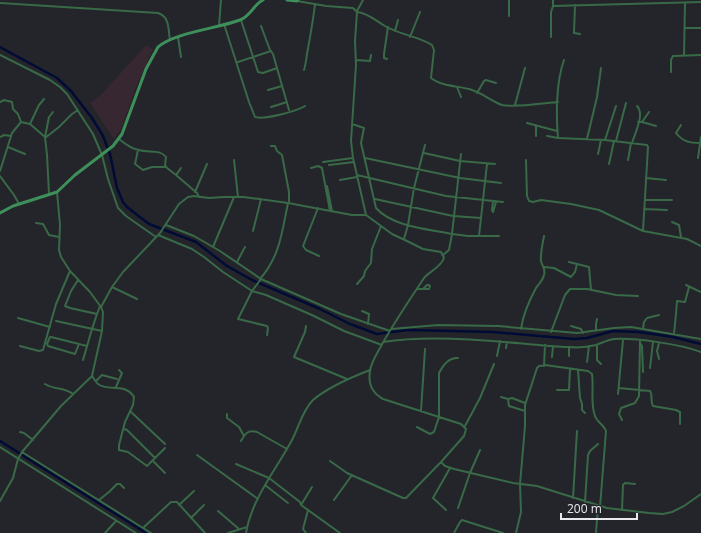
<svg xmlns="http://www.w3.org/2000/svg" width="701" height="533" font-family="'Open Sans',sans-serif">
<rect width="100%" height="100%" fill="#24242b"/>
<!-- education -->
<path fill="#372731" d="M146 45 153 49 136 87 121 129 114 139 90 103 100 96Z"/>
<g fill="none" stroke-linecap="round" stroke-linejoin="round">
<!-- canal -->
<path stroke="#000c36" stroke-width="2.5" d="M0 47 57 78 71 91 92 118 103 136 110 154 117 188 123 202 127 207 149 224 196 242 227 266 252 280 320 309 350 324 377 334 408 330 493 332 574 339 587 338 613 331 639 332 673 337 701 344
M0 441 146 533"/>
<!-- street -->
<path stroke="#396a48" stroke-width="2" d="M553 0V6L701 2
M297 1 326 6 353 8 357 12 355 41 356 65 351 141 353 158 366 215 392 234 409 242 423 249 441 252 444 258C441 267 430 271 424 278 409 301 393 324 380 348 376 355 371 363 370 371 368 383 372 393 383 399L461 424 466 429 464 436 441 462 406 498H403L347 473 330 461
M0 3 158 13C170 17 168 29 170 40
M575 5 574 33 580 34
M357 11 363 0
M357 12C368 13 376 21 385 26 400 35 418 36 432 45L434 50 431 78C441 86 457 86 469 89 481 92 491 101 502 105 513 108 545 103 558 102
M509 16V0
M241 20 258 72 263 73 277 68
M224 24 249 102 255 117C265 120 297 111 305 106
M219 26 221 0
M261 26 270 50 273 54 289 110
M685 28H701
M395 31 398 20
M178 37 181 57
M410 37 420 12
M551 37V12L553 6
M0 55 50 80 60 87 67 94 93 134 102 155 108 179 118 208 126 216 156 237
M684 55 685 3
M387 59 384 58V54L388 27
M356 60 370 61 371 55
M564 60C556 82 556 115 558 138L605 140 647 145 648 147 643 231 687 239 701 246
M238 62 271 51
M304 70C306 64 306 60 307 54 310 38 313 21 315 4
M671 72V60L673 56 701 55
M457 87 461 97
M268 90 282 86
M477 93 484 81 486 80 496 83
M0 102 4 100 12 102 13 109 18 114 21 122 30 124 45 137 47 155 49 194
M515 105 525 68
M271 107 287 102
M638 122H642L649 112
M642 122 656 126
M527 123 557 131
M30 124 39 105 44 99
M352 124 364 128 361 143 376 208C393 227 428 229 452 234L461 154
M681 125 676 133C683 142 690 143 701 143
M536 126V136
M547 136 558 138
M0 137 4 135 11 136
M45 137 49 117 53 112
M45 138 59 127 72 114 78 110
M119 139C125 144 132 149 139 150 149 153 160 149 166 157L165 165 167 168 176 175 197 193 199 197
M587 139 597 97 601 68
M605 140 616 106
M616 141 626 103
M632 143C635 133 645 114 637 106
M271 146H275L277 151 282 155 289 192V203
M8 147 25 154
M138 150 135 164 143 170 152 167H166
M424 153 460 161 495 164
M598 154 601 140
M365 158 460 178 501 183
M698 158 701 137
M234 160 238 197
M526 160 527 196 529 201 533 202 541 200 571 204 599 210 643 231
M628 160 631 143
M323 162 353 158
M609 164 614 141
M329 165 354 162
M311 168 318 166 322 168 330 211
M0 171 12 133 21 122
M176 175 181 168
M357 175 446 196 503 202
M0 176 14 195 19 204
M646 178 666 180
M340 180 357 177
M327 186 332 211
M195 192 207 164
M375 199 453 216 481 218 487 164
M645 200H672
M493 201 492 210 493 212 496 202
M318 208 303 246 306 250 319 256
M644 209 667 210
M672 222 679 225 681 237
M36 223 43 224 49 235 59 237
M166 225 194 236 220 251 261 279 341 314 390 331
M253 231 261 199
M158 235 192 249 204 257 223 272 252 291 266 295 314 316 344 331 382 345
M479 236 481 218
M404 239 408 225 414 188 425 145
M213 247 234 197
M443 255 449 250 452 234 468 236H499
M237 262 245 247
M569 262 589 267 591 290
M544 267 554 268 571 277 575 272 577 264
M260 279C280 256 282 232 288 203
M261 279 252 291 238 319 267 326 268 328 267 335
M78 280 71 291 65 306 70 308 97 314 100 306
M357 284 364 276 365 271 371 263 372 249 381 226
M686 285 701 292
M112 287 137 299
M417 289H429L430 286 429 285
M423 289 427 285H429
M101 307 112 287 123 272 160 233 179 204 188 197 194 196 209 198 224 197H244L288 203 352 215H366
M362 311 369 314 368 324
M18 318 50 327
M56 321 102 331
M596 324 597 319
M306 326 305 332 294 357 347 379
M571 326 581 329 583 333
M92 329 97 314
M391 329 438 325 498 326 577 333 614 328 631 327 701 339
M521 329C523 314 529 301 536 288 539 284 543 280 544 275 546 269 542 266 541 261 540 253 543 243 544 236
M643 329 644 322 647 318 659 315
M596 331V325
M551 332 565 295 570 289H587L616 295 638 296
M674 334 676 314 677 301 685 302 689 287
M383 342C428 335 481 340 527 344 541 345 555 347 569 347 578 348 588 347 596 345 602 343 607 340 614 339 636 338 680 344 701 352
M640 343 642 346 643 372
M659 343 657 351 659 359
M79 344 75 354 48 346 47 344 50 337H51L87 346
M597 345V360L601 364
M20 346 39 351 43 350 56 304 70 271
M506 348 507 342
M497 356 500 341
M569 356V348
M552 357 553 346
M83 360 92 329
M587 362 589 346
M544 366 545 345
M650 368 653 342
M578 370 580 398 582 404V410L585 413
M92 376C94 379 96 382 98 384 108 392 125 382 134 397L133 405 125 422 119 445V450L128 452 147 466 165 448
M96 381 102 375 117 379
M45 384C54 390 65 387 73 394
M116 387 122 373 119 370
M619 388 650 391C653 395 650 401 653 406L676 410 680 412V424
M557 390H569L570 369
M618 394 623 340
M501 397 508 399 509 406 525 411
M508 399 512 398 525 403
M130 411 165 444
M421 411 425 349
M227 414V418L239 427 244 436
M622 420 619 414 621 408 635 403 639 396 640 341
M465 426 480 398 494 364
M417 427 430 434 434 432 439 417V373C443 365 449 357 458 358
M124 429 127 430 155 458
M20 432 24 433 33 440
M241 441C245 434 248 429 257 432L287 449
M0 447 136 533
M22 452 143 528 171 502H177L205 533
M197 455 258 499
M153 461 165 473
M441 462 445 466 454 469 513 483 537 486 607 508 649 513 663 514 672 512 684 506 701 494
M236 464 269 478 300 502 301 505 340 533
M265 485 288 503
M573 498 577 431
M99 500 109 492 117 484H120L124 488
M334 500 352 475
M0 501 13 478 18 459 22 452 61 406 92 376 102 331 103 312 101 307 90 292 70 271 61 257 59 250 60 225 57 192
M585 502 588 455 590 451 598 444
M179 505 194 491
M301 505 312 487
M458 508 470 473 480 450
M446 510 433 498 450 468
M622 510 623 485 625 483 635 484
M218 511 239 529
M191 518 204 505
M143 528 151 533
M105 533 116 521
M228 533 247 527
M246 533C252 498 276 470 292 440 299 427 302 411 313 400 328 387 352 377 370 370
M306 533 303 529 308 510
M454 533 460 522 462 520 503 533
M516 533 521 512 520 484 525 426V405L537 368 539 366 545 365 588 371 592 374C594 387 590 403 595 416 597 422 604 425 606 431L600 507
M596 533 598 506"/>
<!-- secondary -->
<path stroke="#3e905a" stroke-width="3" d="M287 0 297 1 298 0
M0 213 13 206 57 192 75 175 113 146 122 134 146 69 158 47C173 33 219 28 240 20 251 16 253 5 263 0"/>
</g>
<!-- scale -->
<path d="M561 513v6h76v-6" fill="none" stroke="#e8e8ed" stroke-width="2"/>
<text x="567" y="513" font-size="12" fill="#e8e8ed" stroke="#24242b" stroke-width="3" paint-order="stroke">200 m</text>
</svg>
